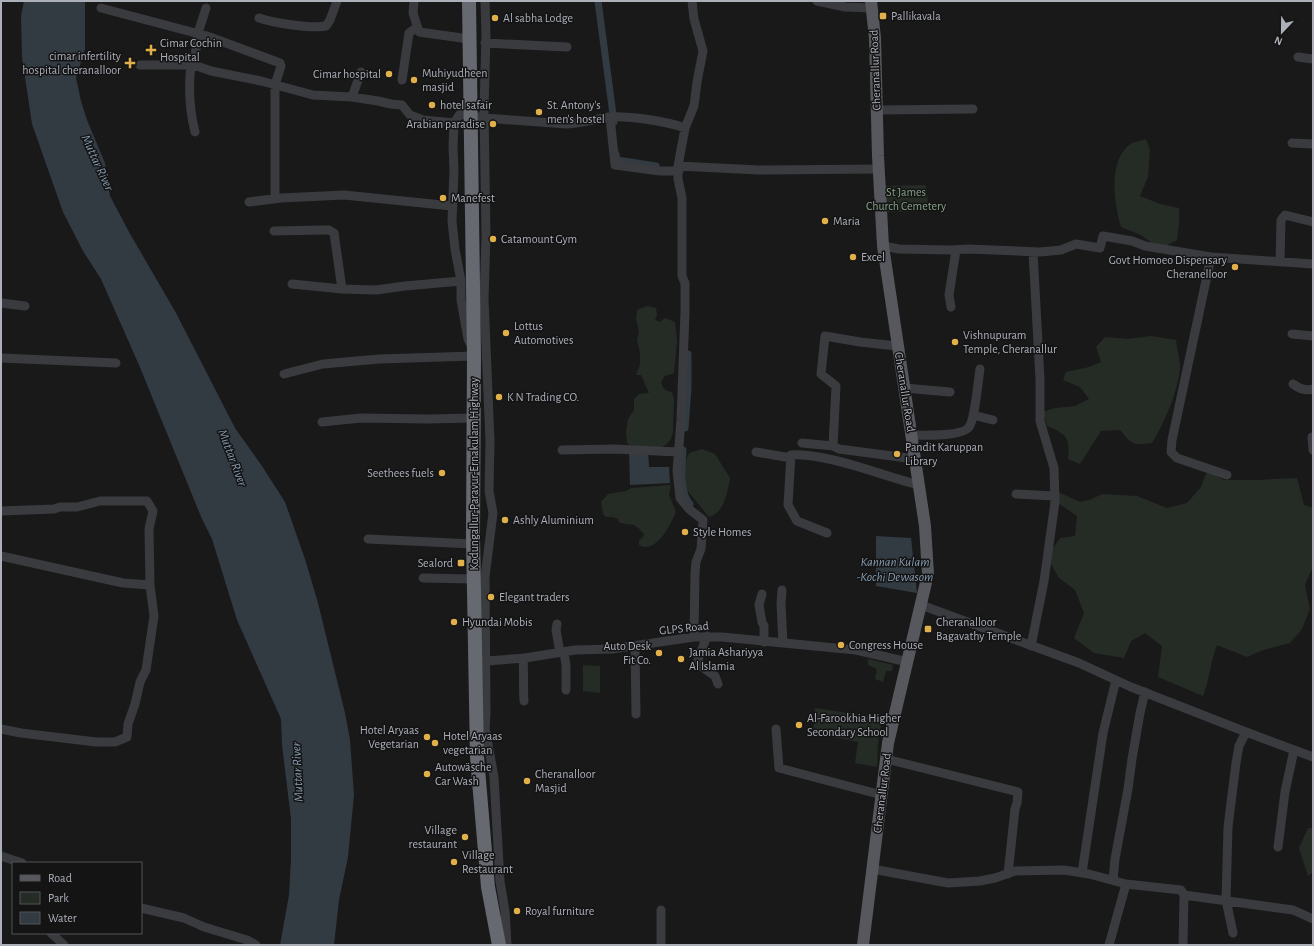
<svg xmlns="http://www.w3.org/2000/svg" width="1314" height="946" font-family="'Alegreya Sans',sans-serif">
<rect width="100%" height="100%" fill="#19191a"/>
<!-- green -->
<path fill="#252c26" d="M1146 139 1150 150 1148 177 1140 196 1160 204 1179 208V224L1177 240 1160 249 1141 235 1121 227C1114 204 1108 164 1128 146 1132 142 1140 141 1146 139Z
M926 185 929 211 886 212 884 186Z
M647 306 656 308 657 315 655 320 660 322 665 318 675 322 677 340 674 373 665 376 661 382C663 389 665 391 672 392L674 399 673 432 671 439 666 445 655 449 630 445 627 443 626 432 628 419 634 410V399L639 394 649 393 641 375H636L640 364V352L637 341 639 331 636 319 637 310Z
M1151 336 1176 340C1177 348 1179 357 1180 365 1180 387 1164 424 1152 443 1133 445 1133 446 1120 430L1101 431 1080 464 1068 459C1070 436 1067 435 1047 426L1043 412 1055 408 1075 406 1089 399 1080 387 1063 380 1066 372 1089 367 1101 362 1096 347 1105 337 1127 339Z
M702 449 715 454 730 478C727 493 725 512 709 517L686 489 683 467 689 453Z
M1207 471 1224 480H1257L1297 478 1304 505 1313 508V566L1305 585 1310 609 1302 629 1290 643 1263 650 1247 657 1217 645C1210 663 1210 678 1203 696L1158 677 1162 646 1145 633 1131 641 1124 658 1094 653 1074 638 1084 613 1075 590 1059 578 1047 557 1060 538 1075 536 1077 516 1058 503 1056 491 1080 502 1092 499 1102 494 1137 496 1167 508 1187 503 1201 487Z
M671 485 669 495 676 512C671 523 664 538 653 545 651 546 647 547 644 547L639 545V540L642 538 644 534C631 519 633 528 619 522L618 519 613 517H606L603 514 601 502 608 494 626 491 631 488Z
M868 659 893 665 892 671H886L883 682 875 679 877 669 868 665Z
M583 665 600 666V693L583 691Z
M815 708 882 718 878 743 877 767 855 763 858 742 813 733Z
M1308 828H1313V872L1308 876 1299 848Z"/>
<!-- water -->
<path fill="#333b42" d="M24 1H85V49L76 78 81 101 87 120 105 163 110 196 129 232 176 313 235 428 262 466 285 502 305 559 318 603 345 713 350 740 354 795 348 857 339 900 334 945H280L289 895 291 859V819L282 745 281 719 237 620 212 539 202 519 139 365 101 279 83 251 63 212 32 124 22 57 21 16Z
M648 450 649 467H669L670 483 630 485 629 451Z
M876 536 911 538 917 593 876 586Z"/>
<g fill="none" stroke-linecap="round" stroke-linejoin="round">
<!-- canal -->
<path stroke="#333b42" stroke-width="7" d="M598 1 614 122
M616 154 617 160 656 166
M685 428 688 388V354
M683 450C682 466 679 492 690 504"/>
<!-- minor -->
<path stroke="#3a3b3f" stroke-width="9" d="M414 1 413 13 419 32 469 39
M485 1 486 36 484 110 486 237 484 299 490 441 489 491 493 513 485 577 486 712 485 730 486 733 494 777 500 881 505 911 507 945
M692 1 694 19 703 51 697 82 694 106 685 128 678 166V179L682 198V276L685 283V312L681 420 677 471 680 498 689 509 703 520 701 549 696 562 695 573 694 637
M817 1 845 7 872 8
M101 8 207 36 280 63 281 66 275 85V199
M259 18C274 23 311 29 326 26L330 20 337 1
M485 43 567 47
M1298 57 1313 59
M140 65H194L211 71 261 81 313 95 352 97 378 101 391 104 402 105 410 115 423 120 454 123
M191 65C188 89 189 108 195 132
M194 65 198 33 206 8
M402 80 409 33 417 27
M352 97 361 72
M877 110 973 109
M610 117 615 165 660 171H679
M1292 143 1313 144
M678 166 759 170 879 169
M249 202 281 198 344 195 452 206
M274 231 323 230H329L334 233 342 289
M883 246 899 249 950 250 968 249 1040 252 1061 250 1076 244 1100 248 1103 236 1132 241 1145 246 1211 257 1313 264
M1211 257 1172 440 1171 452 1177 458 1227 475
M1280 262 1281 220 1285 215 1313 222
M292 284 342 289 376 290 405 286 461 281
M1 303 25 306
M951 307 949 295 956 250
M1292 334 1313 336
M470 343 468 339 461 300V281L455 249 452 221 454 170 453 147 454 123 460 114 484 118 567 124C582 123 595 119 609 117 630 116 666 121 685 128
M897 346 860 342 825 336 821 374 836 386 833 446 839 449 915 459
M1 358 116 363
M284 374 323 364 379 359 474 356
M1293 384C1300 389 1305 391 1313 389
M904 388 950 392
M973 415 993 420
M322 422 361 418 428 419 473 418
M911 435C923 435 962 437 969 427 975 419 978 381 980 369
M1312 437 1313 450
M802 443 833 446
M562 450 614 449 679 452
M756 452 791 458
M1016 494 1055 496
M1 511 54 509 60 507H77L100 501H147L153 511 149 529 150 585 154 616 146 670 140 682 135 704 128 724 127 737 115 742H96L21 733 1 729
M827 533 797 521 788 505 791 455C802 454 813 456 824 458 856 464 887 477 919 485
M368 539 473 544
M1 556 123 583 150 585
M423 578 474 579
M782 590 781 604 783 643
M762 594 759 605 762 622 764 626V642
M921 605 1079 663 1131 687 1246 732 1313 757
M557 624 556 630 560 653
M707 636 698 660 701 666 715 676 718 684
M635 646 636 714
M1031 646 1044 581 1055 502 1054 468 1040 421V379L1033 252
M564 652 566 665V690
M523 658C524 673 523 687 524 701
M486 661 525 658 575 650 612 649 694 637H722L856 650 908 662
M776 729 779 768 882 795
M886 759 1018 792 1017 803 1015 809 1008 874
M1278 847 1285 792 1294 750
M1 856 22 863
M872 869 948 883 980 881 995 878 1015 871 1064 870 1089 874 1126 884 1181 890 1184 895 1293 910 1313 919
M1082 873 1103 733 1116 680
M1113 880 1115 859 1128 789 1132 759 1140 713 1145 692
M141 908 184 918 204 927 247 940 256 945
M51 933 64 945
M1233 933 1226 900 1228 827 1236 763 1239 746 1246 732
M661 945V910
M1109 945 1126 884
M1183 945 1184 895"/>
<!-- major -->
<path stroke="#56585e" stroke-width="12" d="M863 945 888 743 928 574 925 526 883 246 878 156 875 38 871 1"/>
<!-- highway -->
<path stroke="#666970" stroke-width="14" d="M469 1 474 356 473 536 477 757 488 887 499 945"/>
</g>
<!-- markers -->
<g fill="#e1b04a" stroke="#141415" stroke-width="1.5">
<rect x="879" y="12" width="8" height="8" rx="2"/>
<circle cx="495" cy="18" r="4"/>
<path d="M149 44h4v4h4v4h-4v4h-4v-4h-4v-4h4z"/>
<path d="M128 57h4v4h4v4h-4v4h-4v-4h-4v-4h4z"/>
<circle cx="389" cy="74" r="4"/>
<circle cx="414" cy="80" r="4"/>
<circle cx="432" cy="105" r="4"/>
<circle cx="539" cy="112" r="4"/>
<circle cx="493" cy="124" r="4"/>
<circle cx="443" cy="198" r="4"/>
<circle cx="825" cy="221" r="4"/>
<circle cx="493" cy="239" r="4"/>
<circle cx="853" cy="257" r="4"/>
<circle cx="1235" cy="267" r="4"/>
<circle cx="506" cy="333" r="4"/>
<circle cx="955" cy="342" r="4"/>
<circle cx="499" cy="397" r="4"/>
<circle cx="897" cy="454" r="4"/>
<circle cx="442" cy="473" r="4"/>
<circle cx="505" cy="520" r="4"/>
<circle cx="685" cy="532" r="4"/>
<rect x="457" y="559" width="8" height="8" rx="2"/>
<circle cx="491" cy="597" r="4"/>
<circle cx="454" cy="622" r="4"/>
<rect x="924" y="625" width="8" height="8" rx="2"/>
<circle cx="841" cy="645" r="4"/>
<circle cx="659" cy="653" r="4"/>
<circle cx="681" cy="659" r="4"/>
<circle cx="799" cy="725" r="4"/>
<circle cx="427" cy="737" r="4"/>
<circle cx="435" cy="743" r="4"/>
<circle cx="427" cy="774" r="4"/>
<circle cx="527" cy="781" r="4"/>
<circle cx="465" cy="837" r="4"/>
<circle cx="454" cy="862" r="4"/>
<circle cx="517" cy="911" r="4"/>
</g>
<g text-anchor="middle" dominant-baseline="central" stroke-width="3" stroke-linejoin="round" paint-order="stroke">
<!-- poi labels -->
<g font-size="12" fill="#acb0b9" stroke="#141415" text-anchor="start">
<text x="891" y="16">Pallikavala</text>
<text x="503" y="18">Al sabha Lodge</text>
<text x="160" y="43">Cimar Cochin<tspan x="160" dy="14">Hospital</tspan></text>
<text x="121" y="56" text-anchor="end">cimar infertility<tspan x="121" dy="14">hospital cheranalloor</tspan></text>
<text x="422" y="73">Muhiyudheen<tspan x="422" dy="14">masjid</tspan></text>
<text x="381" y="74" text-anchor="end">Cimar hospital</text>
<text x="440" y="105">hotel safair</text>
<text x="547" y="105">St. Antony's<tspan x="547" dy="14">men's hostel</tspan></text>
<text x="485" y="124" text-anchor="end">Arabian paradise</text>
<text x="451" y="198">Manefest</text>
<text x="833" y="221">Maria</text>
<text x="501" y="239">Catamount Gym</text>
<text x="861" y="257">Excel</text>
<text x="1227" y="260" text-anchor="end">Govt Homoeo Dispensary<tspan x="1227" dy="14">Cheranelloor</tspan></text>
<text x="514" y="326">Lottus<tspan x="514" dy="14">Automotives</tspan></text>
<text x="963" y="335">Vishnupuram<tspan x="963" dy="14">Temple, Cheranallur</tspan></text>
<text x="507" y="397">K N Trading CO.</text>
<text x="905" y="447">Pandit Karuppan<tspan x="905" dy="14">Library</tspan></text>
<text x="434" y="473" text-anchor="end">Seethees fuels</text>
<text x="513" y="520">Ashly Aluminium</text>
<text x="693" y="532">Style Homes</text>
<text x="453" y="563" text-anchor="end">Sealord</text>
<text x="499" y="597">Elegant traders</text>
<text x="462" y="622">Hyundai Mobis</text>
<text x="936" y="622">Cheranalloor<tspan x="936" dy="14">Bagavathy Temple</tspan></text>
<text x="849" y="645">Congress House</text>
<text x="651" y="646" text-anchor="end">Auto Desk<tspan x="651" dy="14">Fit Co.</tspan></text>
<text x="689" y="652">Jamia Ashariyya<tspan x="689" dy="14">Al Islamia</tspan></text>
<text x="807" y="718">Al-Farookhia Higher<tspan x="807" dy="14">Secondary School</tspan></text>
<text x="419" y="730" text-anchor="end">Hotel Aryaas<tspan x="419" dy="14">Vegetarian</tspan></text>
<text x="443" y="736">Hotel Aryaas<tspan x="443" dy="14">vegetarian</tspan></text>
<text x="435" y="767">Autowäsche<tspan x="435" dy="14">Car Wash</tspan></text>
<text x="535" y="774">Cheranalloor<tspan x="535" dy="14">Masjid</tspan></text>
<text x="457" y="830" text-anchor="end">Village<tspan x="457" dy="14">restaurant</tspan></text>
<text x="462" y="855">Village<tspan x="462" dy="14">Restaurant</tspan></text>
<text x="525" y="911">Royal furniture</text>
</g>
<!-- street labels -->
<g font-size="12" fill="#acb0b9" stroke="#141415">
<text transform="translate(875 70) rotate(-92)">Cheranallur Road</text>
<text transform="translate(905 392) rotate(81)">Cheranallur Road</text>
<text transform="translate(474 474) rotate(-90)">Kodungallur-Paravur-Ernakulam Highway</text>
<text transform="translate(684 628) rotate(-6)">GLPS Road</text>
<text transform="translate(882 793) rotate(-83)">Cheranallur Road</text>
</g>
<!-- park labels -->
<g font-size="12" fill="#85a287" stroke="#141415">
<text x="906" y="192">St James<tspan x="906" dy="14">Church Cemetery</tspan></text>
</g>
<!-- water labels -->
<g font-size="13" font-style="italic" fill="#879cb0" stroke="#141415">
<text transform="translate(97 163) rotate(65)">Muttar River</text>
<text transform="translate(232 458) rotate(69)">Muttar River</text>
<text x="895" y="562">Kannan Kulam<tspan x="895" dy="15">-Kochi Dewasom</tspan></text>
<text transform="translate(298 772) rotate(-93)">Muttar River</text>
</g>
</g>
<!-- border -->
<rect width="1314" height="946" fill="none" stroke="#acb0b9" stroke-width="4"/>
<!-- legend -->
<rect x="12" y="862" width="130" height="72" fill="#141415" stroke="#515257"/>
<rect x="20" y="875" width="20" height="6" fill="#56585e" stroke="#515257"/>
<text x="48" y="882" font-size="12" fill="#acb0b9">Road</text>
<rect x="20" y="892" width="20" height="12" fill="#252c26" stroke="#515257"/>
<text x="48" y="902" font-size="12" fill="#acb0b9">Park</text>
<rect x="20" y="912" width="20" height="12" fill="#333b42" stroke="#515257"/>
<text x="48" y="922" font-size="12" fill="#acb0b9">Water</text>
<!-- north arrow -->
<g transform="translate(1282 32) rotate(202)" stroke="#141415" stroke-width="3" paint-order="stroke">
<path d="M0-3L7 15L0 10L-7 15Z" fill="#acb0b9"/>
<text y="-6" font-size="11" font-weight="bold" text-anchor="middle" fill="#acb0b9">N</text>
</g>
</svg>
